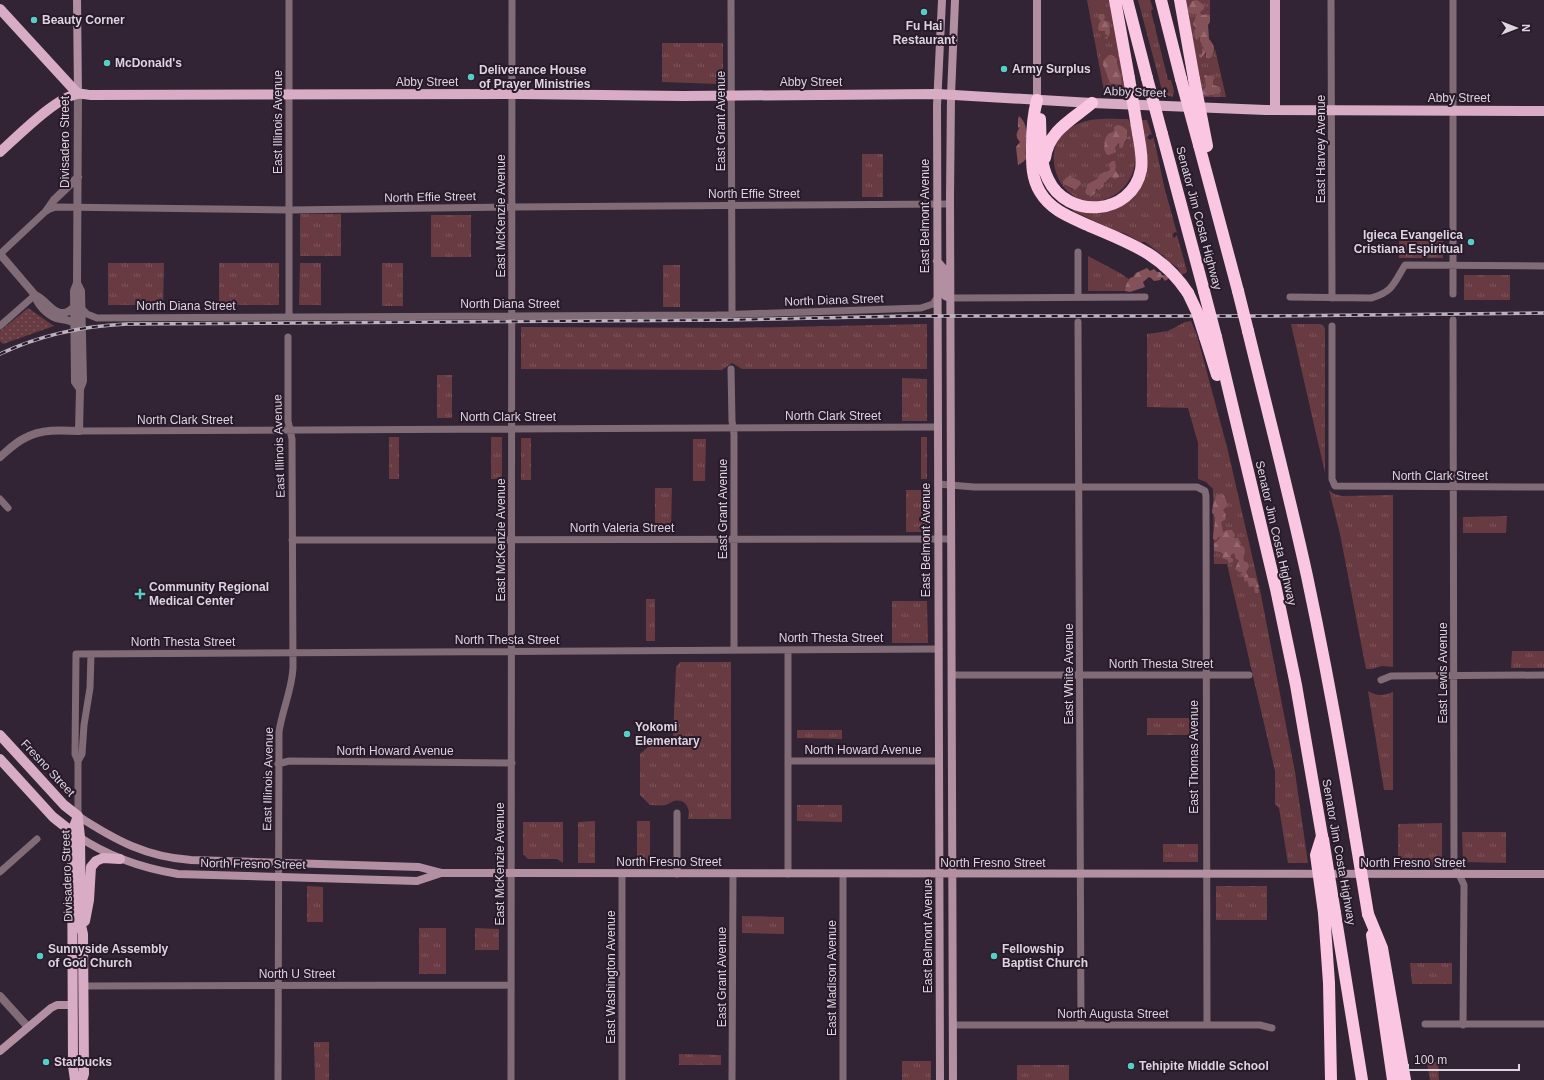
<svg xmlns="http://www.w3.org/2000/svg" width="1544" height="1080" font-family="Arial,sans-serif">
<defs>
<pattern id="grass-tufts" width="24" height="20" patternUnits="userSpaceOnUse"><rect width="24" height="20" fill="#673b41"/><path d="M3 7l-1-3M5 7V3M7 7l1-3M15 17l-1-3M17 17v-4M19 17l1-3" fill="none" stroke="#7c565c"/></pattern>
<pattern id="forest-firs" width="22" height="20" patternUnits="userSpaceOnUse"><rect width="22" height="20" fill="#855158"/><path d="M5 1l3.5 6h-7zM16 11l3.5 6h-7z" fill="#966970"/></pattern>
<pattern id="park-dots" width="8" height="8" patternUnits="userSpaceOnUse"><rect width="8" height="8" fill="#673b41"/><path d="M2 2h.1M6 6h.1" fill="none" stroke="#7c565c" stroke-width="1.8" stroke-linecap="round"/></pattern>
</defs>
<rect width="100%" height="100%" fill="#322435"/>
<!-- grass -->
<path fill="url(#grass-tufts)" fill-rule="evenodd" d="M1087 0H1110L1125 89 1123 93 1104 91ZM1117 59 1120 77 1106 74V70Z
M1138 0H1150L1153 9 1151 11 1168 80H1171L1174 91 1173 97 1163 94Z
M1186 0H1210V15L1207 14 1202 15 1200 12 1188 8V12L1191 14 1198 13C1196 27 1197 36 1205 48L1201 58 1205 53V50L1206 58 1210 59 1212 57 1215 49 1226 97H1203V94L1207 96 1219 94 1213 85V80L1208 77 1204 76 1206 86 1202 91Z
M662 43H723V82L719 84 662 82Z
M1128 119C1136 130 1137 159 1133 172 1129 183 1121 192 1111 197 1061 221 1028 141 1080 123 1095 117 1113 119 1128 119ZM1114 131 1127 132 1126 138 1130 137 1124 143H1120L1115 148 1104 145ZM1110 169 1113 177H1111L1107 182H1104L1089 198 1097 179ZM1070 176 1078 181 1073 190 1063 184V181L1067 177Z
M1141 120H1147L1152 135 1150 134 1148 136 1147 138 1150 140 1153 138V136C1159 158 1162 182 1169 204 1172 215 1174 222 1177 233L1175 232 1172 235 1174 238 1177 235 1187 271 1186 273 1181 275 1178 268 1165 259 1166 258 1163 256 1164 255H1162L1145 242H1142V243L1124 233 1118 232 1073 211 1074 208 1135 193Z
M862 154H883V197H862Z
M300 214H341V256H300Z
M431 215H471V257H431Z
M1399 241H1443V258H1399Z
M1088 256 1120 273 1129 279 1125 291H1088Z
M108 263H164L163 305H108Z
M219 263H279V305H219Z
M300 263H321V305H299Z
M382 263H403V306H382Z
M663 265H680V307H663Z
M1464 275H1510V300H1464Z
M1191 321 1197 335 1228 451 1261 595 1295 772 1308 863H1288L1279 808 1275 804V771L1227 564H1214L1213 489 1206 482 1198 479V443L1188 408 1147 407V334L1168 331 1185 322Z
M927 324V369H742L732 363 722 370 521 369V327L732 328Z
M1291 324H1321L1325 328V473Z
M437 375H452V418H437Z
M902 378 927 379V421H902Z
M389 437H399V479H389Z
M491 437H502V479H491Z
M921 437H927V479H921Z
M521 438H531V480H521Z
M693 439H706L705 481H693Z
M655 488H672L671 530H655Z
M906 490H927V532H906Z
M1329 490 1334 494 1342 496 1393 495V667L1382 666 1372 669H1366L1340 534Z
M1507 516 1506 533H1463V517Z
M646 599H655V641H646Z
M892 601H927L928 643H892Z
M1512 651H1544V668H1511Z
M680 662H731V819H688C691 810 686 798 674 801 671 802 669 804 666 805 661 806 655 805 650 805L640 795V754L649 746H663L673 737 676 667Z
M1368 691C1377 696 1383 696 1393 692V790H1384Z
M1147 718H1198V735H1147Z
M797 730H842V739L797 738Z
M797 805H842V822L797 821Z
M595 821V863H578V822Z
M637 821H650V863H637Z
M523 822H563V863L557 859H528L523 854Z
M1442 823V866H1398V824Z
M1462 832H1506V863L1463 862Z
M1163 844H1198V862H1163Z
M307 886 323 887V922H307Z
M1216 886H1267V920H1216Z
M742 916 784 917V934L742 933Z
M419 928H446V974H419Z
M475 928 499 929V950H475Z
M1410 963H1452V984H1412Z
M314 1042H329V1080H315Z
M679 1054 721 1055V1065H679Z
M902 1061H931V1080H902Z
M1427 1062H1438L1439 1080H1430Z
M1017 1065H1069V1080H1017Z"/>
<!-- forest -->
<path fill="url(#forest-firs)" d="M1197 0 1204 5V9L1200 12 1202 15 1207 14 1210 15V22L1208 25 1209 39C1215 46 1215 49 1212 57L1209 59 1206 58V52L1201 58 1199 57V54H1202V49L1204 48 1200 41V37L1197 40 1195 38 1194 31 1196 28 1193 24 1197 14H1191L1188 12V8L1192 1Z
M1099 14H1104L1105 18 1103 20 1109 22 1110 33 1107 39 1104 38 1108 36 1105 34V31H1100L1098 29 1099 23 1101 21 1098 18Z
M1109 55H1112L1117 59C1117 68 1123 77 1121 85L1110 83C1107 77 1106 71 1103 65V61Z
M1205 75 1208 76 1212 75 1215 78 1213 80V85L1220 87 1221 91 1219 94 1207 96 1203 94 1202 91 1206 86 1204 76Z
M1019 116C1032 128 1024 144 1026 159L1023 162 1018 165 1016 147 1020 142C1015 137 1016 133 1020 127L1018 128V119Z
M1118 125 1122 126 1127 130V138L1129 136 1131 139H1127L1124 143 1123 147 1121 148 1119 147V143L1115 148 1116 152 1109 155H1107L1104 149 1105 139 1108 134 1114 131V127Z
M1112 161H1115L1116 167 1115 170 1119 176V177L1115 179 1111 177 1106 182H1104L1103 187 1099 190 1096 189 1095 193 1089 198 1090 195H1087L1085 192 1088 184 1097 179C1099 174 1103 172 1108 171L1110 169 1109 164Z
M1070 176 1080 181 1081 184 1075 190 1063 184V181L1067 177Z
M1147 268 1150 271 1154 269 1157 272H1160L1162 275 1168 276V279L1165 281 1162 277 1160 280 1154 281 1151 278 1148 277V278L1143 282 1145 287 1130 292 1125 291 1126 285 1130 278 1133 277 1136 273Z
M1217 493 1219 495 1221 493 1224 495 1228 505 1223 510 1226 515 1225 516 1226 519 1221 522 1223 532 1227 530H1232L1235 535 1234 538H1238L1241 543 1240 545 1244 547 1245 552 1243 556 1244 561 1248 563 1249 567 1246 572 1249 578H1255L1259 587 1257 588 1259 590 1258 593H1255L1254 586 1249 587 1247 580 1245 582 1244 580V577L1241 576 1242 572H1239L1235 569 1239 560 1236 559 1234 553 1231 555V558L1233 559V562L1230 563 1228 562V560L1222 558 1223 554 1220 552 1214 551V544L1220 538 1219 536 1216 540 1213 539C1213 530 1216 523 1215 515L1212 513C1212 506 1215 499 1217 493Z"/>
<!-- park -->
<path fill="url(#park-dots)" d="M28 308 54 326 3 344 0 341V331Z"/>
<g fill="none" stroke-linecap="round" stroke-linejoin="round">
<!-- minor -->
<path stroke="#816b76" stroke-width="7" d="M289 0V316
M731 0 732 314
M1331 0 1332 298
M1453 0V294
M1078 252V297
M0 254 47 210 56 207 289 210 512 207 950 204
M1290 297 1371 298C1393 292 1394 283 1405 265L1544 266
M950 298 1145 297
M82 309 87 314 97 318 716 315 921 308 933 304 937 298
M1453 320 1454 864 1464 885 1463 1025
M1078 322 1081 1025
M0 326 35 295
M1332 326V479L1335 486 1544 487
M731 369 732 421 734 434V650
M79 431 938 427
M938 484 974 487H1197L1205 491 1206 496 1207 1025
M0 499 8 508
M292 540 951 539
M953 675H1249
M1381 680 1391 676 1544 675
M78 761 82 754 84 725 90 688 91 654
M788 761H939
M278 764 289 761 512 763
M677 813V874
M78 816V761L75 754 76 654 939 649
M0 872 37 839
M788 874V650
M84 986 511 985
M1425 1024H1544
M953 1025H1260L1272 1028
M278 1080 279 732C282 710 292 690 293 668L292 439 288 421V337
M511 1080 512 0
M622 1080V874
M732 1080 733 874
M843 1080V875"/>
<!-- tertiary -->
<path stroke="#816b76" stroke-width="8" d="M78 94 77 283 74 291 75 382 80 389
M47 210 54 200 78 177
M0 254 35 295C49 301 57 324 74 307
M35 295C37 304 46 314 56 318 62 320 68 319 74 323
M0 457C8 450 16 442 25 438 41 429 61 430 79 431L80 389 83 381 81 291 77 283
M0 996 28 1027"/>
<!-- secondary -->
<path stroke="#b290a2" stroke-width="8" d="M77 0 78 94
M1037 0V100
M937 261 944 269 945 296 950 298
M78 816C115 840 146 857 191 860L419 867 442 873C809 874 1176 876 1544 874
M76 835C107 856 141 868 178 874L417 881 441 873
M0 1051 51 1008 57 1005H72
M940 1080 937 106 942 0
M953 1080 950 198 951 95 955 0"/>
<!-- primary -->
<path stroke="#d8acc4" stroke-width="10" d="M0 9 78 94
M1275 110V0
M0 152C17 137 57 96 78 94 82 93 87 95 91 95L519 94 684 96 937 94 1092 103 1266 110 1544 111
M0 735 64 805 78 816
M0 759 53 817 72 832
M78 819 80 837 81 925 83 934 84 1074 82 1080
M85 921 89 900 91 867 96 861 103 858 120 859
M75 1080 73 1066 72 832 78 816"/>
<!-- motorway -->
<path stroke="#fbc6e2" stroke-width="12" d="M1115 0 1129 78
M1127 0 1147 78
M1161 0 1181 79
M1180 0 1194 79
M1037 100C1033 115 1032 130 1032 145 1032 162 1031 177 1040 192 1052 212 1073 218 1092 227 1132 244 1163 255 1188 293
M1040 119C1041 139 1039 161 1048 179 1067 220 1132 216 1141 170 1143 158 1140 145 1138 133
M1162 134 1204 291
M1199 145 1238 291
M1045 158C1049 130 1072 120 1092 103
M1248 331C1268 413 1289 494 1307 576 1325 661 1341 748 1355 835
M1205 337 1217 375
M1216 337 1276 589 1296 685 1322 836
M1324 913 1329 983 1331 1080
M1335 913 1362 1080
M1368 914 1382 948 1405 1080
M1372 935 1393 1080"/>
<!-- rail casing -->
<g stroke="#bdb3bf" stroke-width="3.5">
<path id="rail" d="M0 354C40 335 83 326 127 324L727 320 907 316H1272L1544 313"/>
</g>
<!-- rail -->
<use href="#rail" stroke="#281a2b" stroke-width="2" stroke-dasharray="6" stroke-linecap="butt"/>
<!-- motorway-bridge -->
<path stroke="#fbc6e2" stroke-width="12" d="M1129 78 1138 133
M1147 78 1162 134
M1181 79 1199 145
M1194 79 1207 146
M1204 291 1216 337
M1238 291 1248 331
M1188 293 1197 312 1205 337
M1355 835 1368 914
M1322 836 1316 855 1324 913
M1323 839 1335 913"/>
</g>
<!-- markers -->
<g fill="#55cec5" stroke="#281a2b" stroke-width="1.5">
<circle cx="924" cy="12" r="4"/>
<circle cx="34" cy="20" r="4"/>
<circle cx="107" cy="63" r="4"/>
<circle cx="1004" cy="69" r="4"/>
<circle cx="471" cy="77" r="4"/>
<circle cx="1471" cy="242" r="4"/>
<path d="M138 588h4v4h4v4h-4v4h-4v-4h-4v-4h4z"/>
<circle cx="627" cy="734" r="4"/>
<circle cx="40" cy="956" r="4"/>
<circle cx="994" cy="956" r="4"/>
<circle cx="46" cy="1062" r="4"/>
<circle cx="1131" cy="1066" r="4"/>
</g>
<g text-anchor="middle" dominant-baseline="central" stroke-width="4" stroke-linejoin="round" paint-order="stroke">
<!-- poi labels -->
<g font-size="12" font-weight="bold" fill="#ddd4df" stroke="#281a2b" text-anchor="start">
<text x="42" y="20">Beauty Corner</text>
<text x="924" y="26" text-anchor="middle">Fu Hai<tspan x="924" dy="14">Restaurant</tspan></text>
<text x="115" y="63">McDonald's</text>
<text x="1012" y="69">Army Surplus</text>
<text x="479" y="70">Deliverance House<tspan x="479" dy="14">of Prayer Ministries</tspan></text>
<text x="1463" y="235" text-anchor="end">Igieca Evangelica<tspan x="1463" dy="14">Cristiana Espiritual</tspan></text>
<text x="149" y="587">Community Regional<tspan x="149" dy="14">Medical Center</tspan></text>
<text x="635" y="727">Yokomi<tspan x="635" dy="14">Elementary</tspan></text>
<text x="48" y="949">Sunnyside Assembly<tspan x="48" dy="14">of God Church</tspan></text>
<text x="1002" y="949">Fellowship<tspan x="1002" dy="14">Baptist Church</tspan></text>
<text x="54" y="1062">Starbucks</text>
<text x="1139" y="1066">Tehipite Middle School</text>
</g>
<!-- street labels -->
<g font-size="12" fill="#ddd4df" stroke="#281a2b">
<text x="427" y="82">Abby Street</text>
<text x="811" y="82">Abby Street</text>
<text transform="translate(1135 92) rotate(2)">Abby Street</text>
<text x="1459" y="98">Abby Street</text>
<text transform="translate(721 121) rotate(-90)">East Grant Avenue</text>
<text transform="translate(278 122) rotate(-90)">East Illinois Avenue</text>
<text transform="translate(65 142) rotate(-90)">Divisadero Street</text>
<text transform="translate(1321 149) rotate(-90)">East Harvey Avenue</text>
<text x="754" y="194">North Effie Street</text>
<text transform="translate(430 197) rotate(-1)">North Effie Street</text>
<text transform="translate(501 216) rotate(-90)">East McKenzie Avenue</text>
<text transform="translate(925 216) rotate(-90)">East Belmont Avenue</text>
<text transform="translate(1199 218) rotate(75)">Senator Jim Costa Highway</text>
<text transform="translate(834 300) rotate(-2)">North Diana Street</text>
<text x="510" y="304">North Diana Street</text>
<text x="186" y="306">North Diana Street</text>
<text x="833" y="416">North Clark Street</text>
<text x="508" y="417">North Clark Street</text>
<text x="185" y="420">North Clark Street</text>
<text transform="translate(279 446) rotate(-92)">East Illinois Avenue</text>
<text x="1440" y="476">North Clark Street</text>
<text transform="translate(723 509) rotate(-90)">East Grant Avenue</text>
<text x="622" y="528">North Valeria Street</text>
<text transform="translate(1276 533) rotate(77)">Senator Jim Costa Highway</text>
<text transform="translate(501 540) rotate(-90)">East McKenzie Avenue</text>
<text transform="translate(926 540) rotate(-90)">East Belmont Avenue</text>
<text x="831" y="638">North Thesta Street</text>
<text x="507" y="640">North Thesta Street</text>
<text x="183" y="642">North Thesta Street</text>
<text x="1161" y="664">North Thesta Street</text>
<text transform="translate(1443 673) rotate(-90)">East Lewis Avenue</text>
<text transform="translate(1069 674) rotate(-90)">East White Avenue</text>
<text x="863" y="750">North Howard Avenue</text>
<text x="395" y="751">North Howard Avenue</text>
<text transform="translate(1194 757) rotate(-90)">East Thomas Avenue</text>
<text transform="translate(48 768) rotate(47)">Fresno Street</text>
<text transform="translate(268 779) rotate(-89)">East Illinois Avenue</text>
<text transform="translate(1339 852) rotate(80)">Senator Jim Costa Highway</text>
<text x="669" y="862">North Fresno Street</text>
<text x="993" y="863">North Fresno Street</text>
<text x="1413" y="863">North Fresno Street</text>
<text transform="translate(253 864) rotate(1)">North Fresno Street</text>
<text transform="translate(500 864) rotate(-90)">East McKenzie Avenue</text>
<text transform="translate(67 876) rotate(-92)">Divisadero Street</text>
<text transform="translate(928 936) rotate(-90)">East Belmont Avenue</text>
<text x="297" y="974">North U Street</text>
<text transform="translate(611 977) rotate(-90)">East Washington Avenue</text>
<text transform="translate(722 977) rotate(-90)">East Grant Avenue</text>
<text transform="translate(832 978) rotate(-90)">East Madison Avenue</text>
<text x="1113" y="1014">North Augusta Street</text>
</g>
</g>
<!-- north arrow -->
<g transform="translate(1516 28) rotate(90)" stroke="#281a2b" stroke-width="3" paint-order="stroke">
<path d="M0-3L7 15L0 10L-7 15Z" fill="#ddd4df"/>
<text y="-6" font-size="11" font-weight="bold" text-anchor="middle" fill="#ddd4df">N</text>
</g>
<!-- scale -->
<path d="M1408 1064v6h111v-6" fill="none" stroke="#ddd4df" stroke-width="2"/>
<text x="1414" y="1064" font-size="12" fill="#ddd4df" stroke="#281a2b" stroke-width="3" paint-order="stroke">100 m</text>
</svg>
